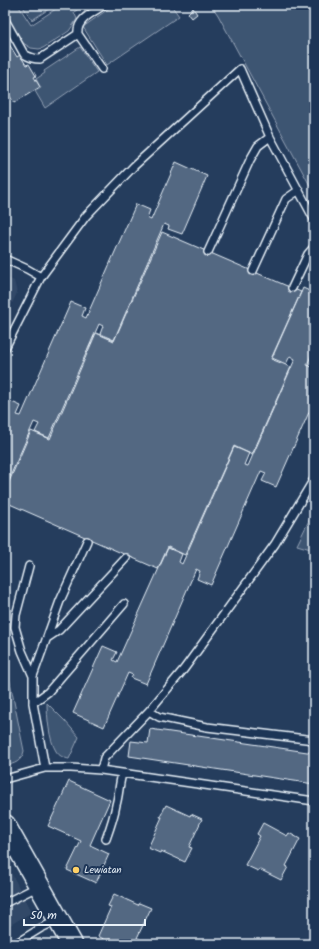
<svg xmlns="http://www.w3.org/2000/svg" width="319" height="949" font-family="Kalam,sans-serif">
<rect width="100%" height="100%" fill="#253d5d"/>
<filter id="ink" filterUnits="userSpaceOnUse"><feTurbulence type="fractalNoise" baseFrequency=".025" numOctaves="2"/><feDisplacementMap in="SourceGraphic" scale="8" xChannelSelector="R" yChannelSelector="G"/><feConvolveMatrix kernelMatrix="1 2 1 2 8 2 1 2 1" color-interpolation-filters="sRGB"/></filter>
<g filter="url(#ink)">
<!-- built -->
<path fill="#334a68" d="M5 277 14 281 17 293 5 318Z
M5 866 8 867 32 912 5 928Z"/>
<!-- green -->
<path fill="#3e5472" stroke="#93a2b5" d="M5 5H18L31 25 62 5H84L74 12 77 19 69 31 43 48 39 49 31 48 23 43 5 13Z
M22 5H55L32 20Z
M114 5H131L134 9 140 5H171L179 16 107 65 83 27Z
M211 5H314V193L218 15Z
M80 47 97 72 45 108 35 91 41 88 36 79 45 73 44 71Z
M314 510V550L297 545Z
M5 665 7 667 24 751C22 761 14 765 5 765Z
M47 703 65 721 79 737 69 759C64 758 59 756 56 751 49 740 47 716 47 703Z"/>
<!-- building -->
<path fill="#536782" stroke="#e8f1f8" d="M193 8 197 14 192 18 188 13Z
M6 39 17 57 20 55 26 65 29 64 36 76 34 77 40 87 14 103 5 88Z
M176 162 207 176 182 234 168 229 169 226 164 224 114 340 100 334 103 326 99 324 49 438 35 432 39 424 34 422 5 488V404L7 400 21 406 17 415 21 416 71 302 85 308 82 316 86 318 136 204 150 210 147 218 151 220Z
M162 232 301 292 271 359 291 367 252 455 234 446 185 555 168 547 158 569 5 502V491L31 431 50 439 96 333 114 341Z
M303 288 314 293V349L307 365 312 367 314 362V401L276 487 262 481 266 473 261 471 211 585 197 579 200 571 196 569 146 684 131 678 133 675 128 673 104 727 73 713 103 646 117 652 113 660 117 662 168 548 182 554 179 562 182 564 234 447 249 453 244 465 248 466 295 359 290 356 286 364 272 358Z
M150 729 314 753V784L129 756 131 741 148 743Z
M69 781 110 800 90 845 109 854 96 883 67 870 81 841 48 826Z
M166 805 190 816 191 814 202 819 189 847 192 848 185 862 161 851 160 853 148 848 162 817H160Z
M263 823 287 836 289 833 300 839 286 866 288 867 281 880 259 869 258 871 245 865 260 836 257 834Z
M114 894 138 905 139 903 151 908 137 938 140 939 138 944H120L110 939 109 942 98 936 111 907 108 906Z"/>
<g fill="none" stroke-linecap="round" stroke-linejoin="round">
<!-- lane casing -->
<g stroke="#e8f1f8" stroke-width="10">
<path id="lane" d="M5 20 24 54C30 58 34 59 40 59L78 34C76 19 94 12 104 5
M78 34 102 69
M208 252 250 160 258 146 270 137
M5 259 27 269 41 277
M253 271 286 199 299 190
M292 288 308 254 314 247
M5 348 41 277 86 216 134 166 240 69 270 137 314 219
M29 566 16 615 15 627 22 651 33 676
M47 638 59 630 126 558
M33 703 48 692 124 604
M313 704 314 705
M149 711 159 717 207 727 314 740
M45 768 33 703V676L60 601 87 541
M101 770 104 758 149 711 184 669 275 544 314 479
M5 779 45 768H71L101 770 314 801
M106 839C110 828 114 817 116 805 119 795 119 784 122 774
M5 903 37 887
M15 944 41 928 56 921"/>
</g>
<!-- secondary casing -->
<g stroke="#e8f1f8" stroke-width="23">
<path id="secondary" d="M5 825 72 944"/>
</g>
<!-- lane -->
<use href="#lane" stroke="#1d3557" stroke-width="7"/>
<!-- secondary -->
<use href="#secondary" stroke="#1d3557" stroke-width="20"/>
</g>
</g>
<!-- markers -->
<circle fill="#ffd166" stroke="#1d3557" stroke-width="1.5" cx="76" cy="870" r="4"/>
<g text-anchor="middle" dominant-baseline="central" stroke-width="4" stroke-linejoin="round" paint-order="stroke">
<!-- poi labels -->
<g font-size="10" fill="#e8f1f8" stroke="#1d3557" text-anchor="start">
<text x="84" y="870">Lewiatan</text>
</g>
</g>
<!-- margin -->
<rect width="319" height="949" fill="none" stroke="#1d3557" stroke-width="20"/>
<rect x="10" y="10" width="299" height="929" fill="none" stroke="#e8f1f8" stroke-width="1.5" filter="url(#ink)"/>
<!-- scale -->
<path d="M24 919v6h121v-6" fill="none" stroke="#e8f1f8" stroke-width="2"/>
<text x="30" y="919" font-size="12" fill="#e8f1f8" stroke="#1d3557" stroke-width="3" paint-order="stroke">50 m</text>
</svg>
